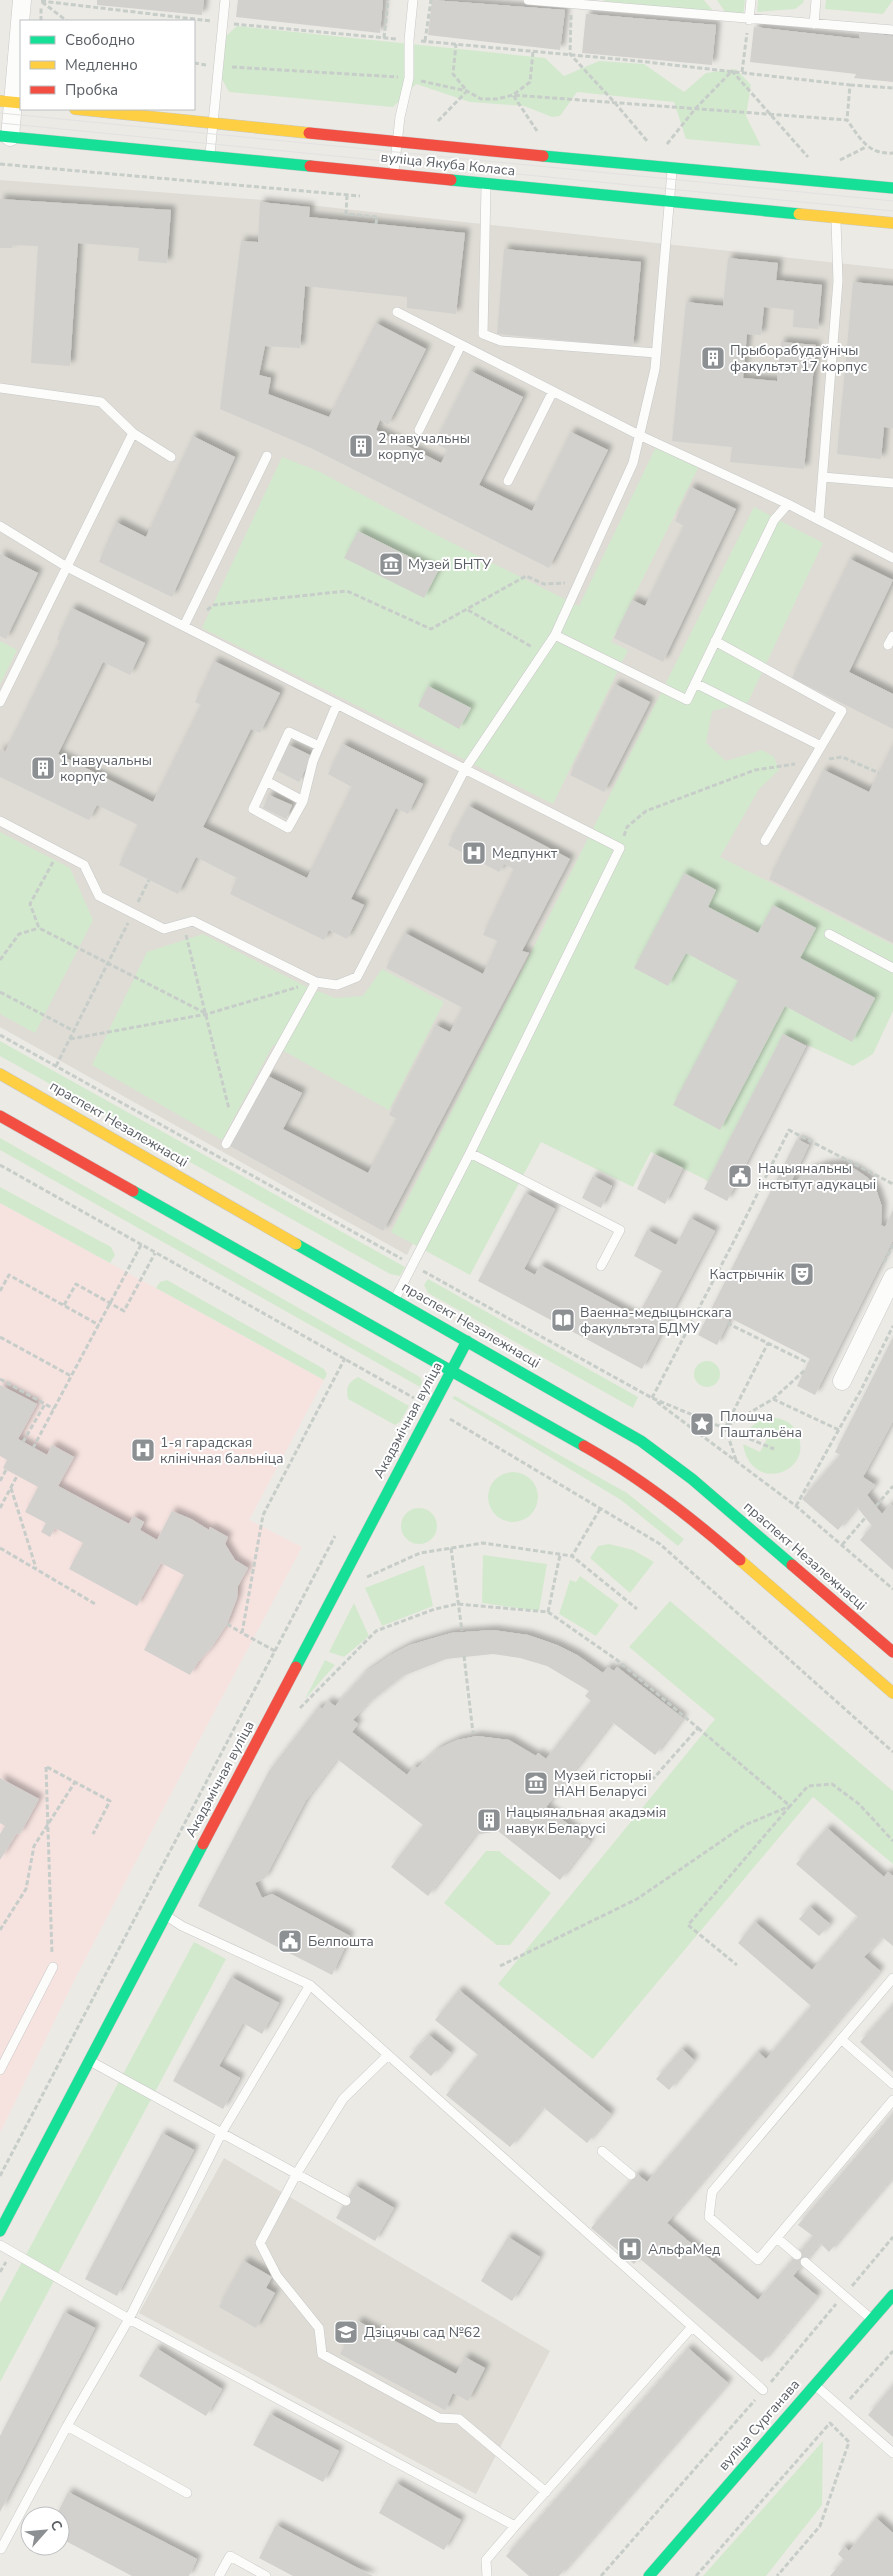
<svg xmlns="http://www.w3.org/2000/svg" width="893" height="2576" font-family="'Nunito Sans',sans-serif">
<defs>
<filter id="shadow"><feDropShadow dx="4.5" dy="-4.5" stdDeviation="2.5" flood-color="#0004"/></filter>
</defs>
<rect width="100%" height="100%" fill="#eceae5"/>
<!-- education -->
<path fill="#dedcd5" d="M0 180 263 200 893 269V945L628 811 407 1255 0 1027Z
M224 2158 550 2351 476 2494 139 2313Z"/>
<!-- medical -->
<path fill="#f6e3e0" d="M0 1203 324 1380 249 1520 302 1547 185 1767 75 1979 0 2133Z"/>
<!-- green -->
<path fill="#d3e9ce" d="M605 0H704L714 12 603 1Z
M717 0H745L743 18 727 15Z
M758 0H804L803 3 795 9 757 12Z
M826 0H893L883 14 825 9Z
M237 26 545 58 564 76 599 61 644 64 684 92 706 73 736 69 751 85 746 116 761 146 686 139 674 102 577 92 560 116 552 117 524 106 470 102 416 84 393 107 229 92 222 79 226 36Z
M657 445 700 464 611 642 628 650 553 804 202 628 282 457 320 472 450 542 579 606Z
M754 507 823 543 748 702 712 711 706 743 726 761 762 750 774 757 779 770 759 789 720 857 893 945V1011L873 1054 853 1066 783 1034 708 1181 651 1152 633 1187 541 1142 470 1275 391 1232Z
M0 641 17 650 0 684Z
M0 832 70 868 93 920 35 1033 0 1014Z
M203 934 305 986 335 998 363 996 382 969 444 1002 389 1110 273 1045 222 1140 92 1065 147 952Z
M0 1041 405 1267 400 1276 390 1274 0 1056Z
M0 1138 420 1377 422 1382 420 1387 0 1150Z
M0 1187 111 1247 115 1255 110 1263 0 1203Z
M428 1279 638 1397 633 1408 428 1293 424 1285Z
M167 1280 324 1369 327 1374 324 1380 156 1288 160 1282Z
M694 1374a13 13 0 1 1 26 0a13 13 0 1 1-26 0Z
M358 1377 409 1406 400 1422 395 1425 348 1399C346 1388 347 1383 358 1377Z
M455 1396 627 1493 684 1539 678 1546 621 1500 452 1398Z
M769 1417C781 1418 792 1421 797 1433 816 1472 751 1496 743 1444L760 1452 768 1437 750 1428 760 1420Z
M488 1497a25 25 0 1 1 50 0a25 25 0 1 1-50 0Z
M401 1526a18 18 0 1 1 36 0a18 18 0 1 1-36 0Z
M609 1544 633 1550 654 1562 630 1593 590 1558 598 1546Z
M483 1555 547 1564 539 1611 482 1603Z
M424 1565 433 1606 382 1626 365 1588Z
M580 1576 619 1605 596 1636 559 1614 570 1580 576 1582Z
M670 1601 893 1791V1864L813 1797 593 2059 498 1984 715 1719 629 1647Z
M354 1603 369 1636 344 1657 329 1652Z
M325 1660 335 1665 305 1699Z
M486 1851H499L551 1893 510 1945H497L444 1903Z
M194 1942 226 1959 0 2382V2303Z
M823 2441 822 2505 766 2576H703Z"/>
<!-- building -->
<path fill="#d2d1ce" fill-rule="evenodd" filter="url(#shadow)" d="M97 0H204L202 15 97 5Z
M238 0H383L380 33 236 17Z
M432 0 565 10 560 50 428 35Z
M586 14 716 25 712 65 582 53Z
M754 27 860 39 859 32 893 36V82L854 78 856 74 750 62Z
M0 199 171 210 167 263 138 261 139 248 78 243 70 366 31 363 38 246 12 245V248H0Z
M260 202 310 207 309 217 465 233 456 314 407 308V297L305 286 300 348 265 346 259 375 271 378 268 394 329 417 376 323 426 349 388 425 380 420 376 430 441 463 448 450 435 443 471 371 523 397 479 485 532 511 571 432 608 450 549 568 313 449 220 409 241 241 258 242Z
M504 249 641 262 633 347 497 334Z
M728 258 778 263 776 280 822 285 818 329 793 327 794 310 764 307 761 335 747 334 743 378 777 381 781 342 816 345 804 469 730 462 732 447 672 441 686 302 723 306Z
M853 282 893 286V428L884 427 881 459 837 454Z
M193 436 235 457 172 597 99 562 116 522 146 537Z
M691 487 736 509 663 662 614 638 632 600 645 606 684 526 675 521Z
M358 531 438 571 424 598 344 558Z
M0 554 38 573 6 639 0 636Z
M850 559 893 580 849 672 893 694V729L792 678Z
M72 608 145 643 130 675 103 662 58 754 153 802 201 705 195 702 214 661 280 693 260 733 251 729 203 827 307 878 352 787 328 774 343 744 423 784 408 814 396 808 351 899 364 905 347 939 329 930 324 940 230 894 237 878 196 857 178 894 119 865 138 825 97 805 89 820 0 777V749L5 752 60 641 57 639Z
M615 684 650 702 604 792 570 775Z
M428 686 471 708 459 729 418 706Z
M289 745 312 756 299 782 276 770Z
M893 745V943L769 879 824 770 869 792Z
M269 795 292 805 286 819 263 808Z
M469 806 570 859 522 951 529 953 383 1231 230 1146 266 1075 302 1093 283 1129 368 1173 397 1119 389 1115 436 1025 450 1032 463 1008 386 968 405 933 483 974 498 941 483 935 514 869 504 864 499 872 448 845Z
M684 873 716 890 708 907 758 933 773 905 816 928 800 958 875 998 852 1042 785 1006 720 1130 673 1105 738 981 686 953 668 986 634 968Z
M783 1034 806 1046 727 1201 704 1189Z
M797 1139 809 1145 792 1180 795 1182 809 1170 824 1165 840 1164 855 1169 868 1178 877 1192 882 1207 881 1225 885 1227 893 1210V1240L815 1395 797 1386 810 1359 801 1354 730 1318 717 1345 698 1335Z
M654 1154 683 1168 665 1204 637 1189Z
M593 1176 612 1186 601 1208 582 1198Z
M525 1193 555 1209 524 1269 535 1275 540 1265 637 1317 662 1271 634 1256 647 1230 676 1245 690 1218 715 1231 642 1369 478 1281Z
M893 1337V1421L863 1477 875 1485 867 1495 882 1514 891 1504 893 1506V1570L860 1540 872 1526 857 1507 838 1530 802 1499 840 1455 835 1452Z
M0 1385 37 1404 18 1439 47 1455 52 1445 74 1457 58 1486 129 1524 133 1516 144 1522 140 1530 157 1540 172 1511 191 1519 209 1530 210 1527 228 1537 225 1544 235 1560 248 1568 238 1586 237 1598 227 1624 211 1648 198 1662 190 1675 144 1650 184 1575 161 1563 137 1606 69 1569 83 1543 55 1528 50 1537 41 1532 46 1523 25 1512 38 1487 3 1468 7 1460 0 1456Z
M493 1630 528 1635 557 1645 577 1655 603 1673 608 1667 614 1671 617 1667 683 1718 655 1755 612 1722 546 1807 590 1841 560 1880 498 1831 475 1835 428 1896 391 1867 423 1825 337 1759 306 1800 265 1878 255 1883 262 1898 272 1894 350 1936 332 1975 198 1906 269 1771 319 1706 322 1709 328 1701 335 1706 365 1673 391 1655 410 1645 451 1633ZM493 1654 520 1658 547 1666 589 1691 585 1696 591 1701 546 1759 538 1753 536 1756 509 1740 477 1736 457 1740 438 1749 417 1768 414 1766 407 1775 352 1732 358 1724 353 1720 366 1705 403 1676 446 1659Z
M0 1778 39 1799 20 1834 17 1833 0 1860V1834L5 1826 0 1823Z
M827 1828 884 1877 888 1872 893 1876V1946L882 1937 864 1957 880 1971 667 2223 758 2300 813 2236 798 2225 893 2113V2177L829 2252 820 2243 793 2276 817 2296 762 2362 639 2258 634 2264 591 2228 637 2174 647 2182 758 2052 766 2059 811 2006 738 1943 755 1922 812 1970 858 1917 796 1864Z
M810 1907 830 1924 819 1936 799 1919Z
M231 1977 279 2003 262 2034 243 2023 219 2066 240 2078 223 2109 173 2081Z
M459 1990 611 2114 587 2143 543 2107 510 2147 446 2095 478 2055 435 2020Z
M893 2005V2072L860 2042Z
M429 2035 451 2053 431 2076 409 2057Z
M682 2049 694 2060 669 2090 656 2079Z
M162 2133 194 2150 117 2296 85 2279Z
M355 2185 394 2208 375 2241 336 2218Z
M508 2237 540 2257 512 2301 481 2281Z
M244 2261 272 2277 266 2288 275 2293 256 2328 219 2307Z
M64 2312 95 2328 0 2512V2436Z
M358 2321 456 2374 465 2357 485 2368 468 2401 453 2393 445 2410 340 2354Z
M156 2348 222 2389 206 2416 139 2376Z
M688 2348 728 2383 559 2576H529L506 2556Z
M893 2385V2437L868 2415Z
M270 2414 339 2451 323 2482 253 2445Z
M396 2483 461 2520 444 2550 379 2513Z
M68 2492 197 2559 189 2576H132L60 2538V2516H56Z
M876 2518 893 2533V2576H830L844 2560 838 2554 844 2546 849 2551Z
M276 2525 373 2576H293L259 2558Z"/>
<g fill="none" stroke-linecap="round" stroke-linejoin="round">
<!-- lane casing -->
<g stroke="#c8c8c8" stroke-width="10">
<path id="lane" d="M528 0 893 30
M749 20 751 0
M814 24 816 0
M210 154 225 0
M394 171 400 117 409 78V40L413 0
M486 186 483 334 501 341 656 353
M397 312 639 435 788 504 774 520 687 700 555 635
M0 388 101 402 133 433 171 457
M419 430 461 345
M823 477 893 483
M508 481 553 391
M788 504 819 520 838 281 836 221
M819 520 893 558
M0 526 67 567 620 848 470 1153 396 1297
M184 626 267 456
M715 641 842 711 765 841
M888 645 893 636
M695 683 821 746
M0 702 133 433
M319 746 289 732 253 809 288 828 303 801 313 761 337 704
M266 781 303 801
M0 821 84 865 99 896 164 929 193 921 316 982 337 985 357 977 465 769 555 635 633 463 655 369 672 171
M829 934 893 968
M226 1144 316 982
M470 1153 620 1230 601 1266
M168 1917 182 1926 310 1985 763 2390
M893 1978 712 2192 709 2217 758 2260 893 2100
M841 2039 893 2084
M387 2056 343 2099 297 2173 260 2243 277 2276 319 2328 322 2354 439 2418 459 2419 546 2492
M90 2061 346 2201
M0 2070 53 1967
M602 2151 631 2175
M777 2238 797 2255
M0 2245 129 2319 515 2526 691 2328
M805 2262 869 2317
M816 2386 893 2453
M67 2426 187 2493
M1 2549 67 2426 129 2319 222 2132 310 1985
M219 2576 230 2556 266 2576
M487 2576 486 2560 515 2526"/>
</g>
<!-- street casing -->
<g stroke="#c8c8c8" stroke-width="19">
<path id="street" d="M10 137 22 0
M842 1381 893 1277"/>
</g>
<!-- fast casing -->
<g stroke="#c9c9c9" stroke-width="12">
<path id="fast" d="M0 136 310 166
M543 156 893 188
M451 180 799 214
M133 1191 584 1446
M296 1244 641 1441 692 1479 792 1565
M296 1667 467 1341
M0 2231 203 1844
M649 2576 893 2295"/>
</g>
<!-- slow casing -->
<g stroke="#c9c9c9" stroke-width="12">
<path id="slow" d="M0 101 21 103
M75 109 309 133
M799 214 893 223
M0 1074 296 1244
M740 1560 893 1693"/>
</g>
<!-- jam casing -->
<g stroke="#c9c9c9" stroke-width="12">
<path id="jam" d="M309 133 543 156
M310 166 451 180
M0 1116 133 1191
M584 1446C641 1478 691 1517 740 1560
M792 1565 893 1652
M203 1844 296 1667"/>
</g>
<!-- path -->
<path stroke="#c7cdc9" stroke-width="3" stroke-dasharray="5 2.5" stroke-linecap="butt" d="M41 1 211 21
M42 2 67 21
M571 15 570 54 615 103 648 142
M41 21V7
M234 24 397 39
M384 38 388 0
M421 41 638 61 850 85 847 120
M425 41 431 0
M533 52 530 82 513 95 537 131
M194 63 206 65
M232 67 398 77
M742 72 747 33
M421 81 467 91 481 99H497L513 95 847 120C860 138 868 155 893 153
M850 85 893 88
M438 121 467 91 453 74 456 44
M667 144 695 109 732 71 808 157
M840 160 866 147
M0 164 360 196
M347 195 346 214 377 217 376 224
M207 610 214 605 347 591 431 629 526 576 544 584 565 583
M468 610 532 647
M829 759 842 757 879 773
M624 836 627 827 646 811 755 770 795 764
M53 862 30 904 39 928 207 1014
M138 902 149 880
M186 935 229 1109
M0 960 19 934 39 928
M0 992 74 1031
M0 1035 402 1259
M70 1039 207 1014 298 987
M56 1066 128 923
M0 1165 414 1398
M884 1262 893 1245
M423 1271 652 1398 774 1449
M0 1291 9 1275 99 1325
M64 1305 76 1284 124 1311 155 1253
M699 1308 709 1314
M727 1323 808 1363
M0 1337 71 1376
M0 1379 54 1409
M652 1398 734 1241 789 1130 893 1184
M773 1399 839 1430
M657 1402 796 1506 893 1589
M450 1419 660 1544 893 1752
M726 1426 768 1343
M23 1442 45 1404
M33 1448 141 1245
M736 1460 725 1427 773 1399 805 1370
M0 1481 6 1470
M11 1488 36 1568
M796 1506 861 1390 893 1326
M876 1506 893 1486
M0 1508 17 1476
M600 1509 572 1556 637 1609
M842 1545 865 1518
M0 1548 97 1605
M451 1548 462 1631
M367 1577 420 1553 483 1543 572 1556
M548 1612 560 1555
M227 1624 242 1633
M275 1651 242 1633 263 1515 345 1358
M464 1656 473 1733
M300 1708 376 1631 435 1609 457 1604 548 1612 617 1660 698 1728 653 1779
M698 1728 790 1806 688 1925 737 1965
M46 1767 52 1954
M47 1767 110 1801 93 1834
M0 1930 26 1889 34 1846 75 1782
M500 1966 637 1899 745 1825 790 1806 808 1786 832 1784 859 1804 893 1841
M0 2176 335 1536
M0 2272 6 2262
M852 2286 893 2237
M771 2382 836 2304
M850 2399 893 2351
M601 2576 755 2400
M696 2576 830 2423 849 2442 820 2526 777 2576"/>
<!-- lane -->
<use href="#lane" stroke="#fcfcfb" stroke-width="9"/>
<!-- street -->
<use href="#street" stroke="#fcfcfb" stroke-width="18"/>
<!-- fast -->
<use href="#fast" stroke="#16e098" stroke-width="11"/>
<!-- slow -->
<use href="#slow" stroke="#ffcf43" stroke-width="11"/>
<!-- jam -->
<use href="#jam" stroke="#f24e42" stroke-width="11"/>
<!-- tram -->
<path stroke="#e3e2e2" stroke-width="1" d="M0 113 893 201
M0 123 893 211"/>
</g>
<!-- icons -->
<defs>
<g id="building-square" transform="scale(1.25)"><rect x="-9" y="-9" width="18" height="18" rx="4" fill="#8d9092" stroke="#fff"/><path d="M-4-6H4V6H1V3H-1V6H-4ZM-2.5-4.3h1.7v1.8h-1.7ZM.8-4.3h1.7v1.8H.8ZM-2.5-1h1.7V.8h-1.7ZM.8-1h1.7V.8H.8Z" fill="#fff"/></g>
<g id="museum-square" transform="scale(1.25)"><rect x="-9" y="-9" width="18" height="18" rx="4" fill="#8d9092" stroke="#fff"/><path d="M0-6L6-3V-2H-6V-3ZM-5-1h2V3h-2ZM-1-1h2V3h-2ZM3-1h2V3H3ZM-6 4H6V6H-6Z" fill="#fff"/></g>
<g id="hospital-square" transform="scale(1.25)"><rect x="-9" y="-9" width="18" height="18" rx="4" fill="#8d9092" stroke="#fff"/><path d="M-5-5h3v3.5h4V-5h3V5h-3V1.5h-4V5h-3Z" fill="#fff"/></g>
<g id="civic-square" transform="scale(1.25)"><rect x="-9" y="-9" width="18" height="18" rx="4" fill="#8d9092" stroke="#fff"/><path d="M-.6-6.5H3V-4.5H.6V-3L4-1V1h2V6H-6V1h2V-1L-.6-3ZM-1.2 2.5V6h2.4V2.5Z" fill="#fff"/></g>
<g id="theatre-square" transform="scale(1.25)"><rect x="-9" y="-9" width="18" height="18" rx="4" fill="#8d9092" stroke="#fff"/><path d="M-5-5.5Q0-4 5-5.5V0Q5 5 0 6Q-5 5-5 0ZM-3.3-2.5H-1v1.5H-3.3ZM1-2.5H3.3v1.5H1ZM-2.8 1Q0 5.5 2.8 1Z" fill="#fff"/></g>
<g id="library-square" transform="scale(1.25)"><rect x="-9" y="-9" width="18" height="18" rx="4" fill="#8d9092" stroke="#fff"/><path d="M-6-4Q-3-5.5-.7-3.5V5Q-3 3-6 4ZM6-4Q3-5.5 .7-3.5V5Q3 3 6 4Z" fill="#fff"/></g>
<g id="sight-square" transform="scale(1.25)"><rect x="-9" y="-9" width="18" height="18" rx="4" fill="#8d9092" stroke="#fff"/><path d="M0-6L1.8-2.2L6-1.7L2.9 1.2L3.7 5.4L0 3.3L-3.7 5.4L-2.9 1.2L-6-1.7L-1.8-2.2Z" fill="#fff"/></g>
<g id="school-square" transform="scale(1.25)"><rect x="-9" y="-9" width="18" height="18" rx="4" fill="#8d9092" stroke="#fff"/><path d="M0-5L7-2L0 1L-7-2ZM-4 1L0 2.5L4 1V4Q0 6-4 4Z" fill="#fff"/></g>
</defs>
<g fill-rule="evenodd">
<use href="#building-square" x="713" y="358"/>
<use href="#building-square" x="361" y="446"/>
<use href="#museum-square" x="391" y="564"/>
<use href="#building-square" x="43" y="768"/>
<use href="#hospital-square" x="474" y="853"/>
<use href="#civic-square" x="740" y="1176"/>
<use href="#theatre-square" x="802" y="1274"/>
<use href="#library-square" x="563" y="1320"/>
<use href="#sight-square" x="702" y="1424"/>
<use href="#hospital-square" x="143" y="1450"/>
<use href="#museum-square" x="536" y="1783"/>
<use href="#building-square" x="489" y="1820"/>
<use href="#civic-square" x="290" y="1941"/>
<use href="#hospital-square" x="630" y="2249"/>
<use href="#school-square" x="346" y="2332"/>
</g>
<g text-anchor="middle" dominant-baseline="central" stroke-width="4" stroke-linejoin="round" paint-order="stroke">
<!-- street labels -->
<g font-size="14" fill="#5a5f65" stroke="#fff">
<text transform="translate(448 164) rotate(6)">вуліца Якуба Коласа</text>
<text transform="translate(119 1124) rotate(30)">праспект Незалежнасці</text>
<text transform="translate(471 1325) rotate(30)">праспект Незалежнасці</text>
<text transform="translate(408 1420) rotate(-62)">Акадэмічная вуліца</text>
<text transform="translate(805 1556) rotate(41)">праспект Незалежнасці</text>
<text transform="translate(220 1779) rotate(-62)">Акадэмічная вуліца</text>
<text transform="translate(759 2425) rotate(-49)">вуліца Сурганава</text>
</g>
<!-- poi labels -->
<g font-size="14" fill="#5a5f65" stroke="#fff" text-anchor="start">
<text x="730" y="350">Прыборабудаўнічы<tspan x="730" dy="16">факультэт 17 корпус</tspan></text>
<text x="378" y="438">2 навучальны<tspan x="378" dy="16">корпус</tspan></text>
<text x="408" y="564">Музей БНТУ</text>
<text x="60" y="760">1 навучальны<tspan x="60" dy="16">корпус</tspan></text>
<text x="492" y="853">Медпункт</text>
<text x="758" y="1168">Нацыянальны<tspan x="758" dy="16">інстытут адукацыі</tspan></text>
<text x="784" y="1274" text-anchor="end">Кастрычнік</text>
<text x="580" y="1312">Ваенна-медыцынскага<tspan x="580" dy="16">факультэта БДМУ</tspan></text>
<text x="720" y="1416">Плошча<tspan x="720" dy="16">Паштальёна</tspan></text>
<text x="160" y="1442">1-я гарадская<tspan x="160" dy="16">клінічная бальніца</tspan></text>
<text x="554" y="1775">Музей гісторыі<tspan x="554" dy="16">НАН Беларусі</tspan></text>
<text x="506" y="1812">Нацыянальная акадэмія<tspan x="506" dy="16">навук Беларусі</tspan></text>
<text x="308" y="1941">Белпошта</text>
<text x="648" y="2249">АльфаМед</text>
<text x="364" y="2332">Дзіцячы сад №62</text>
</g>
</g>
<!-- legend -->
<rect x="20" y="20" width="175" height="90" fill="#ffffff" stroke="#bdbfc1"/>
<rect x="30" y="36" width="25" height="8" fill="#16e098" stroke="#bdbfc1"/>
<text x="65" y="45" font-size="15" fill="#5a5f65">Свободно</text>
<rect x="30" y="61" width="25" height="8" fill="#ffcf43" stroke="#bdbfc1"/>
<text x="65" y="70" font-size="15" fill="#5a5f65">Медленно</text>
<rect x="30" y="86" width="25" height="8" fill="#f24e42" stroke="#bdbfc1"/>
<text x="65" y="95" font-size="15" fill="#5a5f65">Пробка</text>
<!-- north arrow -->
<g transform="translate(45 2531) rotate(63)"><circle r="24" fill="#ffffff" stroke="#bdbfc1"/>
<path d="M0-4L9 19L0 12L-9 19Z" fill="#8d9092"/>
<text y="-8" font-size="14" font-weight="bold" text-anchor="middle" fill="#5a5f65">С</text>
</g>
</svg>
